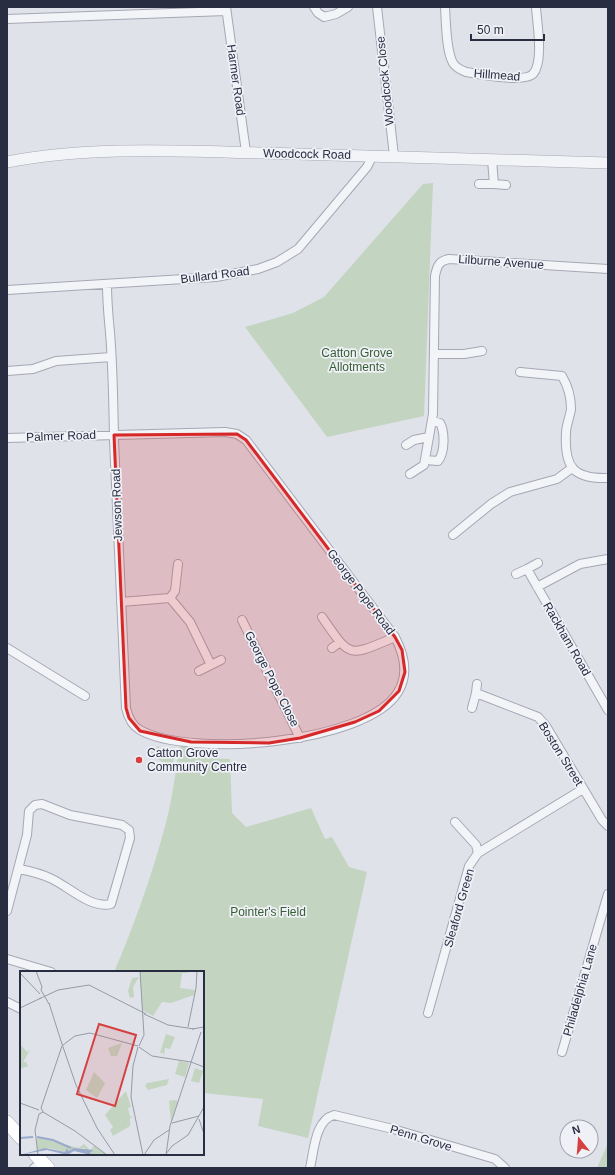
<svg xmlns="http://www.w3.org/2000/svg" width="615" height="1175" font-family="Helvetica,sans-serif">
<rect width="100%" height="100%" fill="#e0e2ea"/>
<!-- green -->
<path fill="#c3d4c1" d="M433 183 424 416 327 437 245 327 293 313 324 297 423 184Z
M158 746 162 750 164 747 175 753 172 767 159 760 151 752Z
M180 746 198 747V758L230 759 232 813 246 827 311 808 325 839 332 837 349 867 367 872 308 1138 258 1126 263 1099 203 1093V972H120L115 970C134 925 151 878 164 830 172 803 175 774 180 746Z
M608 1143V1168H597Z"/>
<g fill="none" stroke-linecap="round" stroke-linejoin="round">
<!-- minor casing -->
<g stroke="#a5a8b4" stroke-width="10">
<path id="minor" d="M226 7 246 152
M314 7 318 13 324 17 336 14 348 7
M377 7 394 156
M445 7C446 22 446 51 453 63 456 68 461 70 466 72 479 74 524 83 533 74 544 62 537 23 536 7
M7 19 226 11
M492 160 494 184 506 185
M479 184H494
M7 290 216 277 258 269 277 262 298 249 367 167 370 161V155
M434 354H464L482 351
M7 371 33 369 56 361 111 357
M520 372 562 376C568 386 571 397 571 409 570 417 566 425 566 433 564 468 574 479 608 478
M7 438 225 432 237 434 246 440 395 637C404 654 409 674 398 692 367 744 189 758 140 730 131 725 128 717 126 708L114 440V435C113 397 113 359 109 322 108 310 107 298 107 285
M406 445 414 440 429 437
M426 460 438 461C445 453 445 432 440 423L432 421
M410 474 424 465 433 414 435 276C437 266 439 261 449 259L608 269
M453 535 491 504 510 492 557 479 572 468
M527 569 538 563
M516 574 527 569 608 710
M537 587 580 564 608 559
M170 598 190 622 211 665
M121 602 170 598 175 591 178 564
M322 617C351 659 348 657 395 637
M242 620 300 738
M7 648 85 696
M332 648 340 642
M199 671 221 660
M477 684 476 693 538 717 546 726 602 820 608 826
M472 708 476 693
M455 822 476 845 478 853
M7 911 27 835 29 811 35 805 42 804 70 815 122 825 129 830 130 838 111 904C91 909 69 887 52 879 42 874 30 871 19 869
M7 959 51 972
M7 1002 21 1009
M428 1013 469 866 478 853 583 789
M562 1052 608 894
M34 1168 43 1162
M310 1168C314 1151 315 1120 334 1115L393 1129 495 1159 505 1168"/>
</g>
<!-- tertiary casing -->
<g stroke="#a5a8b4" stroke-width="12">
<path id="tertiary" d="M7 162C91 146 178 151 263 153 378 156 493 160 608 163"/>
</g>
<!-- primary casing -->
<g stroke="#9fa4b6" stroke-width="14">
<path id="primary" d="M7 1122 21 1138
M35 1154 48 1168"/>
</g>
<!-- minor -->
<use href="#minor" stroke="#f3f4f8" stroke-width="8"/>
<!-- tertiary -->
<use href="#tertiary" stroke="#f3f4f8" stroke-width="11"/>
<!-- primary -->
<use href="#primary" stroke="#fff" stroke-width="13"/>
</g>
<!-- marked area -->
<path fill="#d62828" fill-opacity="0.2" stroke="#d62828" stroke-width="3" stroke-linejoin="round" d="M237 434 246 440 395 637 402 650 405 672 399 691 379 711 355 722 300 738 269 743 191 742 140 731 129 718 126 708 114 435Z"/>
<!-- markers -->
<circle fill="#d44140" stroke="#f0f1f7" stroke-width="1.5" cx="139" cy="760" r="4"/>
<g text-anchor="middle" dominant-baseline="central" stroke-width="3.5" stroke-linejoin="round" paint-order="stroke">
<!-- street labels -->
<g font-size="12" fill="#282d42" stroke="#f0f1f7">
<text transform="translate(497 75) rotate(4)">Hillmead</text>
<text transform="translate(236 80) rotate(82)">Harmer Road</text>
<text transform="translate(385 81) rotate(-96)">Woodcock Close</text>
<text transform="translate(307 154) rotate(1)">Woodcock Road</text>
<text transform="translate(501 262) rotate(4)">Lilburne Avenue</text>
<text transform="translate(215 275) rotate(-7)">Bullard Road</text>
<text transform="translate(61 436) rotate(-2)">Palmer Road</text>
<text transform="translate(117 505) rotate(-92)">Jewson Road</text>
<text transform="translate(361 592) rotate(53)">George Pope Road</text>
<text transform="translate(567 639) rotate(60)">Rackham Road</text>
<text transform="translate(272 679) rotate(63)">George Pope Close</text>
<text transform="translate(561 754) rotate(58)">Boston Street</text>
<text transform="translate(459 908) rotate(-74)">Sleaford Green</text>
<text transform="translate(580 990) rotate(-74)">Philadelphia Lane</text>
<text transform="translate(421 1138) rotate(17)">Penn Grove</text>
</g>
<!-- park labels -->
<g font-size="12" fill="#365e34" stroke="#f0f1f7">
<text x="357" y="353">Catton Grove<tspan x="357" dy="14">Allotments</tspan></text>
<text x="268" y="912">Pointer's Field</text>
</g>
<!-- poi labels -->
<g font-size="12" fill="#282d42" stroke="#f0f1f7" text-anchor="start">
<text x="147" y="753">Catton Grove<tspan x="147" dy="14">Community Centre</tspan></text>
</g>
</g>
<!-- overview -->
<g transform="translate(20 971)">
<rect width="184" height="184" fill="#e0e2ea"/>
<path d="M120 0H168V2H162L160 17 175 19 174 24 151 32 142 31 133 45 122 39ZM119 6 113 16 114 26 110 27 108 20 112 7ZM146 63 155 66 150 78 145 77 144 85 143 82H140ZM102 72 97 85H91L88 77ZM0 73 7 81 10 79 3 91H6L8 95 0 98ZM159 90 169 92 165 106 155 103ZM175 97 183 100 179 112 171 110ZM74 101 85 112 77 127 66 119ZM149 108 147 114 128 119 125 115 127 112ZM106 120 111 136 108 137 110 145 113 146 110 147V155L93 165 90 159 93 156 85 144ZM154 129 158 130 151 151 149 130ZM17 166 59 177 64 173 70 179 74 175 87 184H71L64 177 45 181 29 177 17 179Z" fill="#c3d4c1"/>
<path d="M25 177 45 181 47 177 48 180 53 178 51 177 64 178 72 179 76 184 73 180 70 181 71 184 54 180 47 184 27 179 0 184Z" fill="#99aacb"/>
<path fill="none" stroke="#99aacb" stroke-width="2" d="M17 166 33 169 51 177M0 167 13 166"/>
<path fill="none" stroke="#969aa7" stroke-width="1" d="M16 0 22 16 21 19M0 2 20 23M21 19 29 33M19 28 38 19 69 14 126 43M29 32 41 70M0 37 21 27M124 43 148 54 174 58M168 56 176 17 177 0M172 58 184 56M41 70 56 114 77 157 95 184M43 74 55 65 70 62 118 75M119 75 124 64 120 0M118 76 113 95 111 126 123 184M119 76 132 85 171 91 184 96M0 132 19 139M23 141 21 137 42 75M19 143 23 141 55 160 87 184M179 148 184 163V184M152 152 179 145M146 183 152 175 168 164 184 136M18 184 15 159 19 143M124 184 134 169 149 159M146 184 150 155 181 61"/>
<path fill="#d44140" fill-opacity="0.15" stroke="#d44140" stroke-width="2" d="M79 53 116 64 95 135 57 123Z"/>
<rect width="184" height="184" fill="none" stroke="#282d42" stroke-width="2"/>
</g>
<!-- border -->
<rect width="615" height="1175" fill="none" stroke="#282d42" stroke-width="16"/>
<!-- north arrow -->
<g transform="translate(579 1139) rotate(343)"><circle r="19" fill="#f0f1f7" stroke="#a0a3af"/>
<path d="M0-3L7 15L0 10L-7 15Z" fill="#d44140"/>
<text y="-6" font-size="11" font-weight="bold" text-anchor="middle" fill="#282d42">N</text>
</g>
<!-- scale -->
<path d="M471 34v6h73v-6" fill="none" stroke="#282d42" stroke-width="2"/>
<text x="477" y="34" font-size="12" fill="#282d42" stroke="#f0f1f7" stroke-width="3" paint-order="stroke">50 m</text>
</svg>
